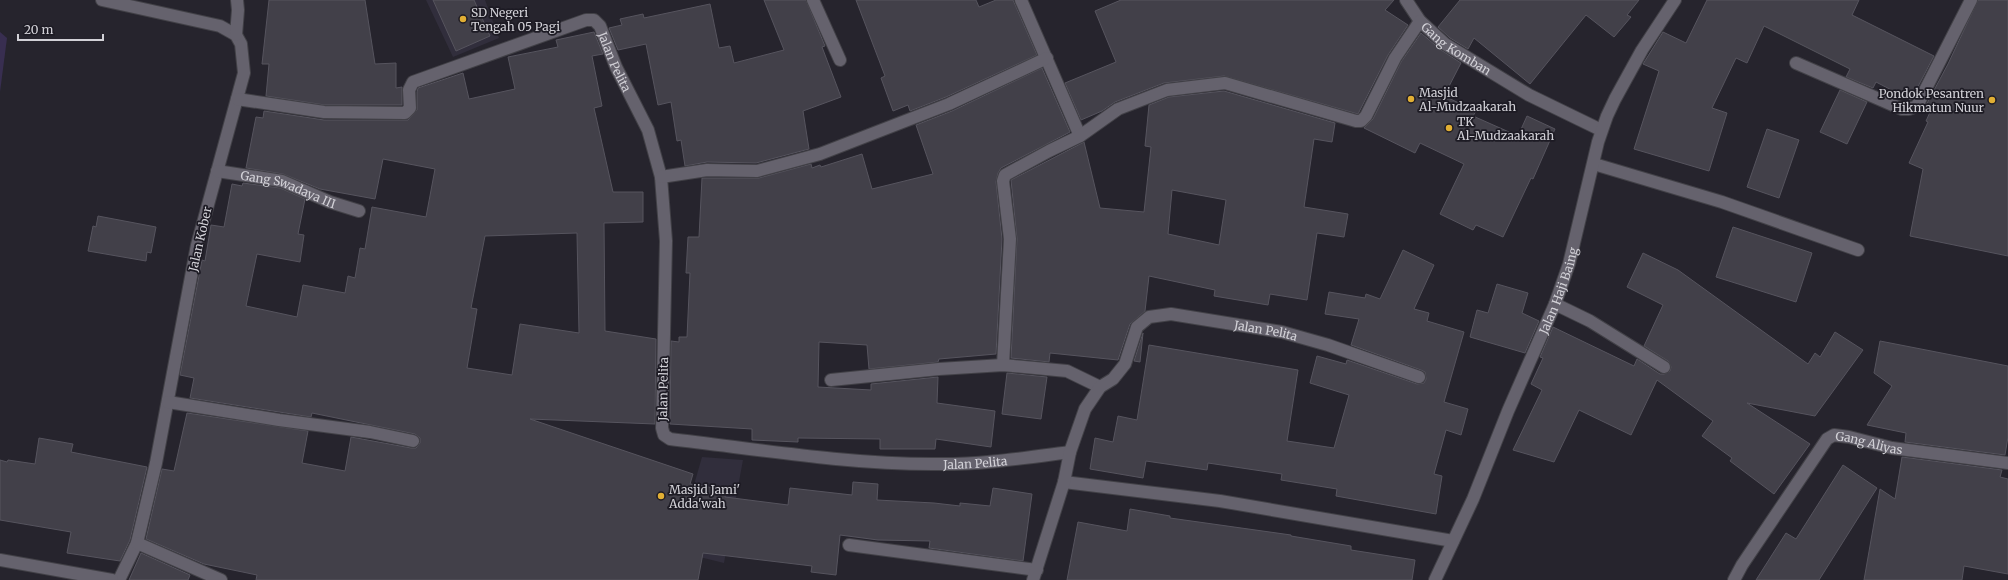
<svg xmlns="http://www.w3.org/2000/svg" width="2008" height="580" font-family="Merriweather,serif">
<rect width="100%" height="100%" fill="#26242d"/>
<!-- built -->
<path fill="#312e3c" d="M426 0H485L499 38 453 57Z
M702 457 743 460 724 563 675 551Z"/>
<!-- green -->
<path fill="#382e50" d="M0 32 7 38 0 92Z"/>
<!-- building -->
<path fill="#424049" stroke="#56545e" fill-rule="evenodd" d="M269 0H365L375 64 396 63V88L402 87V105H325L266 96 269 64H262Z
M433 0H474L490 36 456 51Z
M764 0H806L825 46 822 47 841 97 803 111 809 149 756 163 707 162 685 166 681 140 677 141 671 102 658 105 646 44 618 50 609 28 622 25 620 19 643 14 644 18 710 4 719 48 730 46 734 63 784 50Z
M856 0H976L979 7 996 0H1013L1037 55 946 97 910 111 908 105 893 111 881 78 885 76Z
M1121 0H1394L1385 10 1408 25 1388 55 1358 114 1224 76 1164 83 1115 102 1102 111 1081 120 1065 83 1116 62 1095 11Z
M1460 0H1639L1627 15 1631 17 1614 37 1586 15 1530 84 1474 38 1468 49 1450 38 1438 27Z
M1707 0H1859L1852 15 1934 56 1911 100 1876 82 1873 88 1846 77 1850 69 1764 26 1747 63 1736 58 1712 108 1727 113 1709 171 1634 149 1659 71 1643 64 1663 32 1686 43Z
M1978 0H2008V256L1910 236 1923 169 1909 163 1928 122 1926 121 1931 110 1925 107 1948 64Z
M594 32 603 54 592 56 602 106 594 108 613 192H643V222L604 223 605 331 656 339 655 424 530 419 693 474 690 484 726 490 725 497 788 505 790 488 852 495 853 482 878 484 877 500 934 503 960 506V503L990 506 993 488 1032 494 1023 561 929 548 930 541 878 540 840 535 836 575 811 572 812 566 703 553 698 580H256L257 575 204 564 146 539 162 469 174 471 187 413 308 431 302 463 345 471 351 437 411 448H416L420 443V438L415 434 312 413 311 417 190 398 194 378 180 375 202 260 205 261 211 225 224 227 232 184 242 186 243 183 280 188 305 199 298 234 304 235 300 262 257 254 246 306 297 317 303 285 345 293 348 276 355 278 360 248 365 249 372 207 426 217 435 169 383 159 375 199 320 189 283 174 246 168 256 117 263 118 264 111 324 120H408L417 110V92L418 88 463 73 469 99 515 89 508 57 558 47 556 40ZM577 233 579 333 520 324 512 375 467 368 477 309 471 308 485 236Z
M1421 33 1441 50 1461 63 1444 96 1476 111 1473 116 1518 136 1527 116 1555 129 1533 179 1531 178 1503 237 1476 225 1473 230 1440 214 1464 164 1420 143 1415 153 1364 128 1373 119 1401 62Z
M1042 68 1070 132 1001 168 998 173 996 182 1002 239 996 354 939 359 938 362 869 369 867 345 819 342 818 387 871 390V384L938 377 937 403 995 411 991 447 936 439 935 449H880V439L798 438V442L752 440V429L670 424 671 341 679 342V337H687L690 273H686L688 237H699L702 178H759L811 164 812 168 820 165 821 167 862 154 872 189 933 174 916 125 952 111Z
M1840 90 1867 102 1847 144 1820 132Z
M1224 91 1335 123 1332 142 1314 139 1304 207 1348 214 1344 237 1317 233 1307 300 1270 294 1268 305 1214 296 1215 290 1149 276 1145 311 1130 324 1118 360 1050 353 1049 362 1011 358 1017 239 1011 180 1084 142 1100 208 1144 212 1151 147 1145 146 1149 105 1169 97ZM1172 190 1226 200 1219 245 1168 234Z
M1767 129 1799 140 1779 198 1747 187Z
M98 216 156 227 151 253 147 252 146 261 88 251 93 226 96 227Z
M1733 227 1812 253 1796 302 1716 277Z
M1403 250 1434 265 1414 309 1429 313 1427 321 1464 332 1444 402 1468 409 1461 435 1446 430 1434 474 1442 476 1436 514 1336 496 1337 489 1281 480 1282 474 1208 463 1207 470 1146 461 1143 478 1090 469 1095 438 1113 442 1118 416 1137 420 1149 345 1298 370 1287 441 1334 448 1349 395 1310 383 1317 356 1346 364 1347 360 1417 384 1424 383 1426 379 1425 372 1421 370 1351 345 1359 319 1325 314 1329 292 1365 298 1366 294 1380 299Z
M1643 253 1678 270 1808 364 1815 353 1820 357 1835 332 1863 350 1815 416 1747 403 1810 444 1774 494 1730 461 1732 458 1702 436 1713 421 1657 380 1631 435 1579 410 1554 462 1513 450 1542 390 1531 384 1543 358 1540 357 1553 327 1634 366 1637 359 1660 374H1664L1670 371 1671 367 1668 361 1644 346 1663 305 1627 287Z
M1497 284 1528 293 1522 313 1539 321 1525 353 1470 337 1477 310 1488 313Z
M1143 333 1140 362 1134 361Z
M1880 341 2008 366V437L2005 455 1905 442 1906 433 1867 425 1892 386 1874 373Z
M1007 373 1047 377 1041 419 1002 414Z
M39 438 73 444 71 452 147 467 130 540 120 561 67 553 71 532 0 520V460L7 462 8 460 35 464Z
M1902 457 2002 470 2000 477 2008 479V574L1964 566 1962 580H1864L1880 489 1895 499Z
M1843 465 1877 488 1819 580H1756L1786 533 1796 539Z
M1130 509 1170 516V518L1291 535V536L1351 546V550L1415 560 1412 580H1067L1078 522 1127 531Z
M141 553 190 575 188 580H129Z"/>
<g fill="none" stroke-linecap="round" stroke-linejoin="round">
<!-- minor casing -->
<g stroke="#424147" stroke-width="14">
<g id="minor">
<path d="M102 0 220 26 236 35 241 44 244 73 197 245 156 463 137 543 119 580"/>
<path d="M813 0 840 60"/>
<path d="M1021 0 1080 136"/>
<path id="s1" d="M1406 0 1420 21 1445 44 1529 95 1601 130"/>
<path d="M236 35 238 10 237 0"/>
<path d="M1796 63 1902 109H1909L1917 106 1971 0"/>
<path id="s2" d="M237 99 324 112 405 113 410 108 409 90 413 82 586 20H594L600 26 616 67 648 130 661 177 666 241 662 428 664 435 670 439C757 449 845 464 933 464 979 465 1024 458 1070 452"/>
<path d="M1594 164 1722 202 1858 250"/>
<path id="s3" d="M217 171 282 181 330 202 359 211"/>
<path d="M661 177 707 170 757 171 820 154 949 104 1047 58"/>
<path d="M1555 304 1590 321 1664 367"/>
<path d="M1003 365 1010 239 1003 181 1005 175 1049 151 1080 136 1118 109 1167 90 1225 83 1356 121H1361L1366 116 1395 58 1420 21"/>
<path d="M831 380 939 369 1003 365 1067 371 1100 387"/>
<path d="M168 402 279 420 370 432 413 441"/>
<path d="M1064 482 1220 501 1453 541"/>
<path d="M137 543 221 580"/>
<path d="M849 545 1037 570"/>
<path d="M0 560 112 580"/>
<path id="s4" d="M1033 580 1064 482 1070 452 1085 409 1100 387 1113 379 1125 364 1137 327 1149 317 1171 314 1282 332 1328 345 1419 377"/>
<path id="s5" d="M1435 580 1473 499 1508 411 1555 304 1569 264 1598 142 1607 116 1615 99 1642 50 1675 0"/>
<path id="s6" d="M1734 580 1742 565 1827 439 1834 435 1849 437 1892 448 2008 463"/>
</g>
</g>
<!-- minor -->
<use href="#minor" stroke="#65626d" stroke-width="12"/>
</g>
<!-- markers -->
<g fill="#e1af34" stroke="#1d1b24" stroke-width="1.5">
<circle cx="463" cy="19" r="4"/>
<circle cx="1411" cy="99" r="4"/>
<circle cx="1992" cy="100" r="4"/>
<circle cx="1449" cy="128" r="4"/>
<circle cx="661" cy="496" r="4"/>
</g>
<g text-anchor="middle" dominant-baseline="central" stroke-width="3.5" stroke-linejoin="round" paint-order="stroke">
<!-- poi labels -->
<g font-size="12" fill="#d2d1d7" stroke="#1d1b24" text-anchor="start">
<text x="471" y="12">SD Negeri<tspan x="471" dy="14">Tengah 05 Pagi</tspan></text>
<text x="1419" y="92">Masjid<tspan x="1419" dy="14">Al-Mudzaakarah</tspan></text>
<text x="1984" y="93" text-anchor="end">Pondok Pesantren<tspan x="1984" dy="14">Hikmatun Nuur</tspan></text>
<text x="1457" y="121">TK<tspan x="1457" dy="14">Al-Mudzaakarah</tspan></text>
<text x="669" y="489">Masjid Jami'<tspan x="669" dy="14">Adda'wah</tspan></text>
</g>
<!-- street labels -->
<g font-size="12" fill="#d2d1d7" stroke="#1d1b24">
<text stroke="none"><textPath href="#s1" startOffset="71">Gang Komban</textPath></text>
<text stroke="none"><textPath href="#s2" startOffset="442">Jalan Pelita</textPath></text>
<text stroke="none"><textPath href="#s3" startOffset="74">Gang Swadaya III</textPath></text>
<text transform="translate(200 239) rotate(-77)">Jalan Kober</text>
<text stroke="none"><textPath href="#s5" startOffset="315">Jalan Haji Baing</textPath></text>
<text stroke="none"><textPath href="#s4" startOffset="413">Jalan Pelita</textPath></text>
<text transform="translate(663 389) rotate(-89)">Jalan Pelita</text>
<text stroke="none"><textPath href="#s6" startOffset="213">Gang Aliyas</textPath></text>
<text stroke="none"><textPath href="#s2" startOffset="1139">Jalan Pelita</textPath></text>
</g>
</g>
<!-- scale -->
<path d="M18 34v6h85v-6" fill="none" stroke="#d2d1d7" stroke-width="2"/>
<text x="24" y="34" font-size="12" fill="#d2d1d7" stroke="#1d1b24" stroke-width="3" paint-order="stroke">20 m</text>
</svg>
